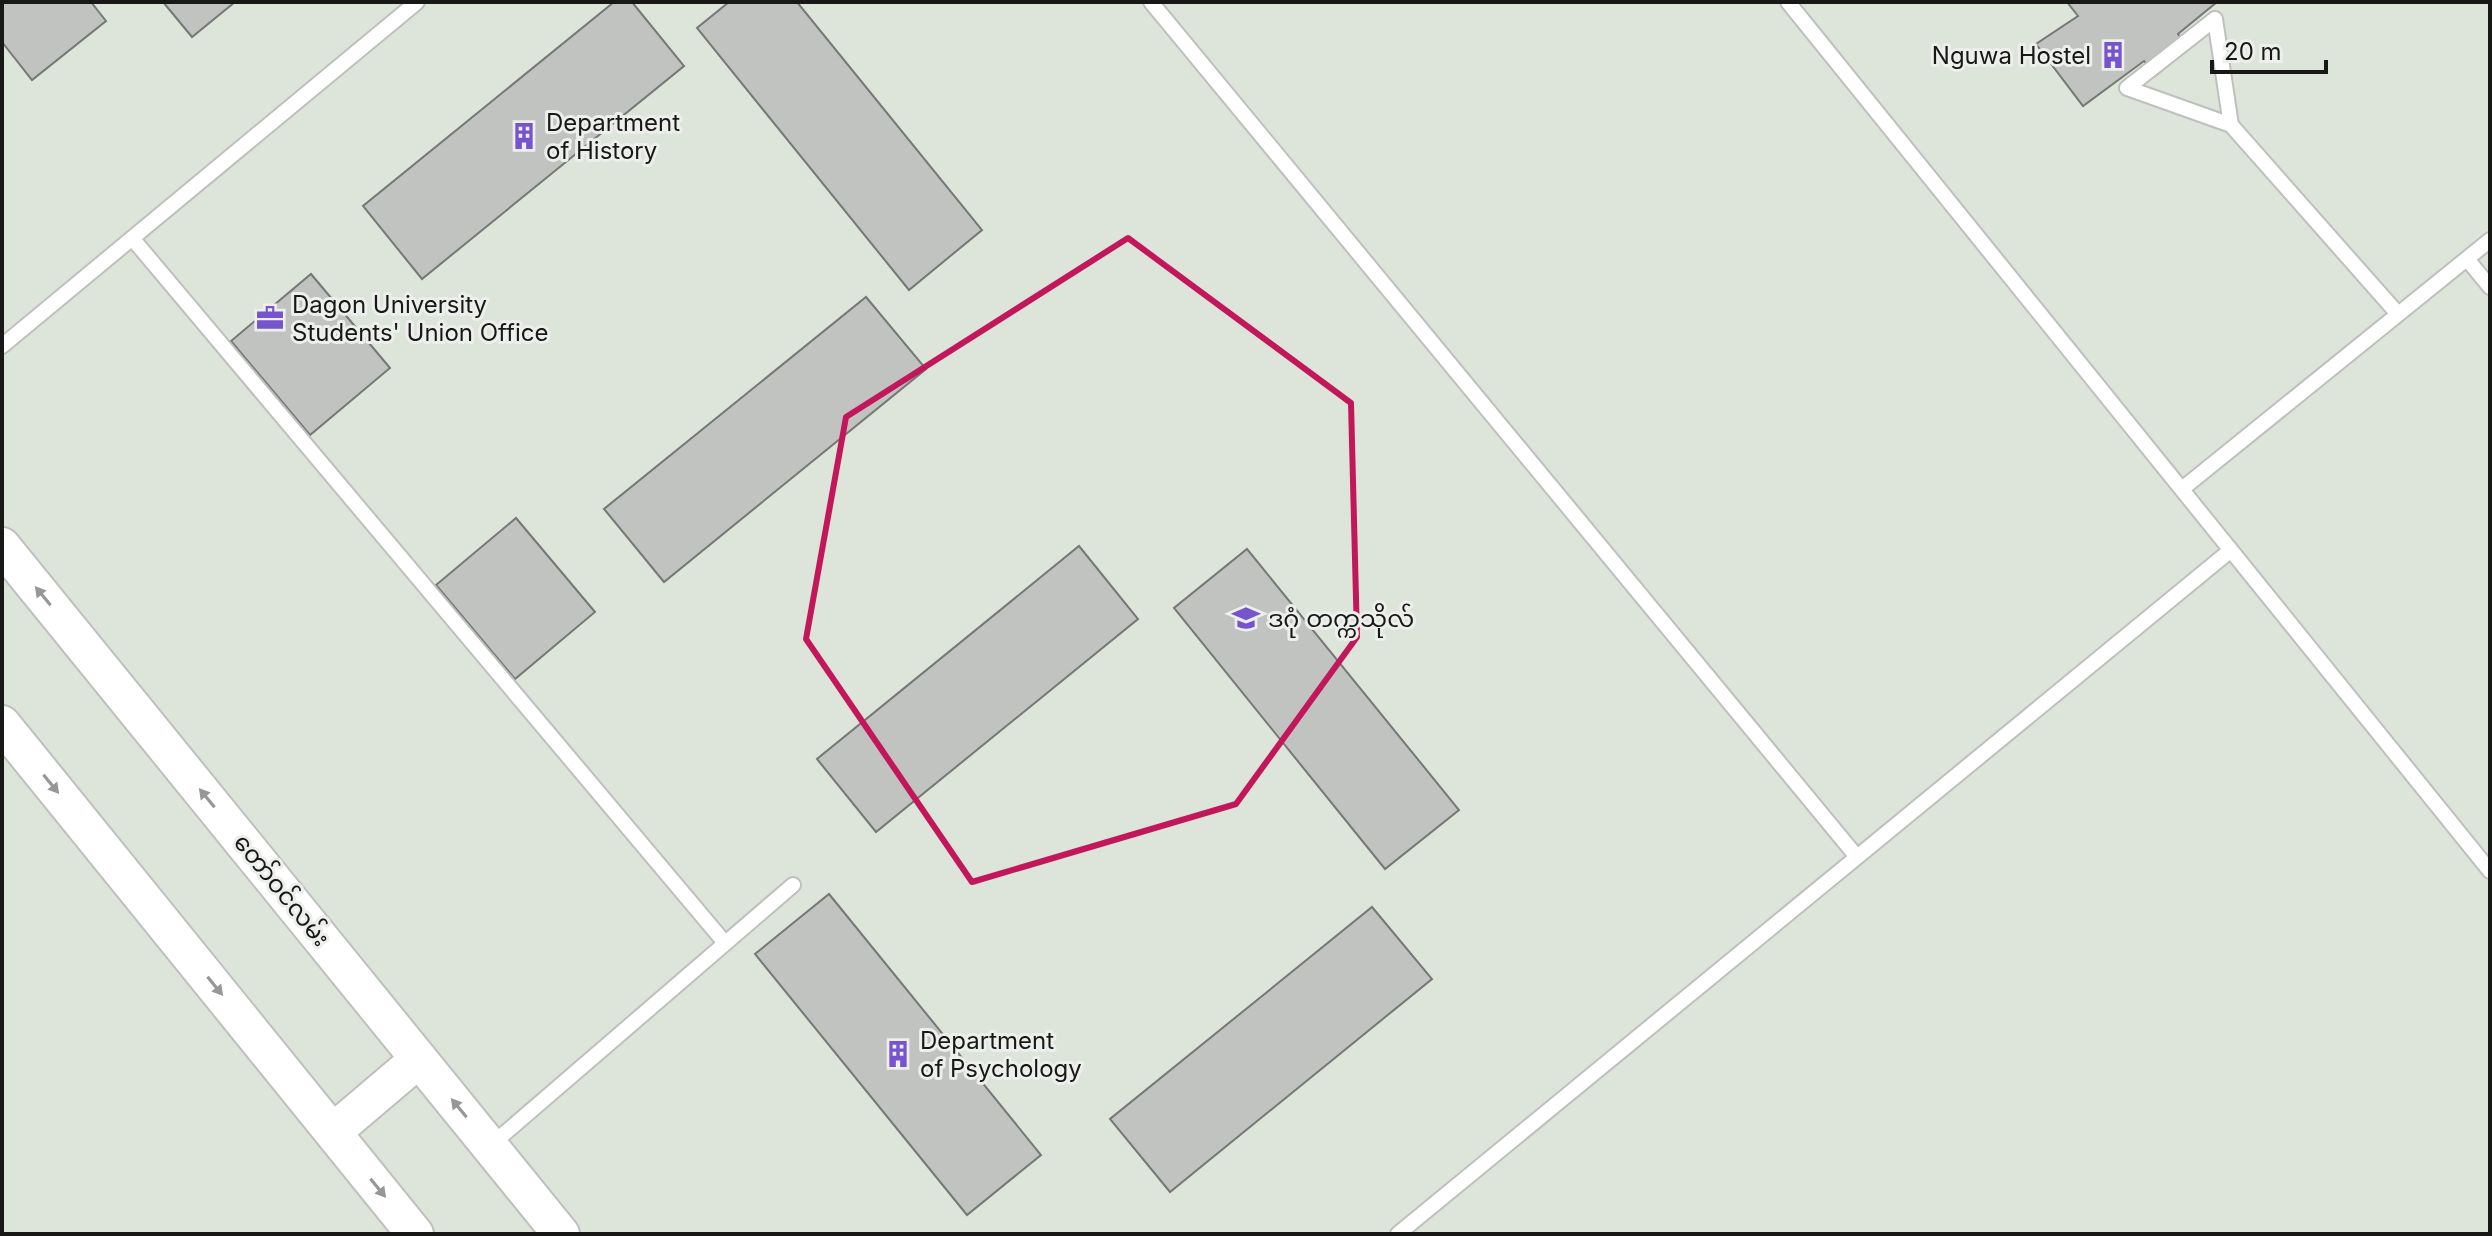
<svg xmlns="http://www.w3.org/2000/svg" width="2492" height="1236" font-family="Inter,'Noto Sans Myanmar',sans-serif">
<rect width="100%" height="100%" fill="#edefec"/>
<!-- built -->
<path fill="#dde4da" d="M2 2H2490V1234H2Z"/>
<!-- building -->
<path fill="#c1c3c0" stroke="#767876" stroke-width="2" d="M2 2H91L106 21 32 80 2 42Z
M163 2H235L192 37Z
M614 2H632L684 66 422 279 363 206Z
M729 2H797L982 230 909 290 697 28Z
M2067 2H2217L2178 34 2189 48 2156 75 2144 61 2083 106 2036 44 2078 16Z
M311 274 390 368 310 435 231 341Z
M866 297 926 369 664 582 604 509Z
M516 518 595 612 515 679 436 585Z
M1079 546 1138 619 876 832 817 759Z
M1247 549 1459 810 1385 869 1174 608Z
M829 894 1041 1155 967 1215 755 954Z
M1372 907 1432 979 1170 1192 1110 1119Z"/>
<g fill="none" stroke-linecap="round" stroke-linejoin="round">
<!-- service casing -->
<g stroke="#bec0bd" stroke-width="18">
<path id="service" d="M1151 2 1857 857
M1788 2 2490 871
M2231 125 2127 88 2215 19 2231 125 2398 314
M132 238 725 943
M2467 259 2490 287
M2 346 417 2
M2182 489 2490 240
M490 1146 793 885
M1398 1234 2231 550"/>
</g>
<!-- tertiary casing -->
<g stroke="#bec0bd" stroke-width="40">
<path id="tertiary" d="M2 546 561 1234
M2 724 415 1234
M333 1132 419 1059"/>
</g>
<!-- service -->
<use href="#service" stroke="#fff" stroke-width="14"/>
<!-- tertiary -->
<use href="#tertiary" stroke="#fff" stroke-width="36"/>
</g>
<!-- one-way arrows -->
<defs><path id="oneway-solid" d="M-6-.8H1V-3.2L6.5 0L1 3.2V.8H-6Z" transform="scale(2)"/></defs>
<g fill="#979797">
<use href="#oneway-solid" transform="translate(43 596) rotate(-129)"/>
<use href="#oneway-solid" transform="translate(51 784) rotate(51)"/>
<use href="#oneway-solid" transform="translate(207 798) rotate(-129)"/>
<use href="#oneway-solid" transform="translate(215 986) rotate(51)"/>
<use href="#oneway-solid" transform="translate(459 1108) rotate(-129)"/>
<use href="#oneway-solid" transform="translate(378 1188) rotate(51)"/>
</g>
<!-- marked area -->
<path fill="none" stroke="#c2185b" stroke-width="6" stroke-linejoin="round" d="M1128 238 1351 403 1357 637 1236 804 972 882 806 639 846 417Z"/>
<!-- icons -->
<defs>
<g id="building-bare" transform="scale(2.16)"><path d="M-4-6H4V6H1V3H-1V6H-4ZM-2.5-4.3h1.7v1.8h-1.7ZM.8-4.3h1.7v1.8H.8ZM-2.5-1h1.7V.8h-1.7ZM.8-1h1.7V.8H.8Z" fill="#7654ce" stroke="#edefec" stroke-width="2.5" paint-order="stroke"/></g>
<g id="office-bare" transform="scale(2.16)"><path d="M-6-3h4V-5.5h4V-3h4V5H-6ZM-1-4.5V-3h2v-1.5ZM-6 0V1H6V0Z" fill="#7654ce" stroke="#edefec" stroke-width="2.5" paint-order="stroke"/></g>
<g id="university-bare" transform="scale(2.16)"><path d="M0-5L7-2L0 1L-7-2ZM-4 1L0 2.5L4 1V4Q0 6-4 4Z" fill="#7654ce" stroke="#edefec" stroke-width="2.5" paint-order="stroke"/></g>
</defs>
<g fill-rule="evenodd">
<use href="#building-bare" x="2113" y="55"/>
<use href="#building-bare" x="524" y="136"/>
<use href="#office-bare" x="270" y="318"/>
<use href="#university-bare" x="1246" y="618"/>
<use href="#building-bare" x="898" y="1054"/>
</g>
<g text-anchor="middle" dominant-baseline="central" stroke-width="6" stroke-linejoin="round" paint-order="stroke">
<!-- poi labels -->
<g font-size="24" fill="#181817" stroke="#edefec" text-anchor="start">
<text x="2091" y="55" text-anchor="end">Nguwa Hostel</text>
<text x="546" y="122">Department<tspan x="546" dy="28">of History</tspan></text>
<text x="292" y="304">Dagon University<tspan x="292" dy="28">Students' Union Office</tspan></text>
<text x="1268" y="618">ဒဂုံ တက္ကသိုလ်</text>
<text x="920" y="1040">Department<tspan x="920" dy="28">of Psychology</tspan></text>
</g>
<!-- street labels -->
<g font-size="24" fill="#181817" stroke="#edefec">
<text transform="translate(282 890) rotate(51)">တော်ဝင်လမ်း</text>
</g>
</g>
<!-- border -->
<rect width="2492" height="1236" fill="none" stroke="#181817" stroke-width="8"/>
<!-- scale -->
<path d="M2212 60v12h114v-12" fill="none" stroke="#181817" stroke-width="4"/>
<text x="2224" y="60" font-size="24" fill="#181817" stroke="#edefec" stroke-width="6" paint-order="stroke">20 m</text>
</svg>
